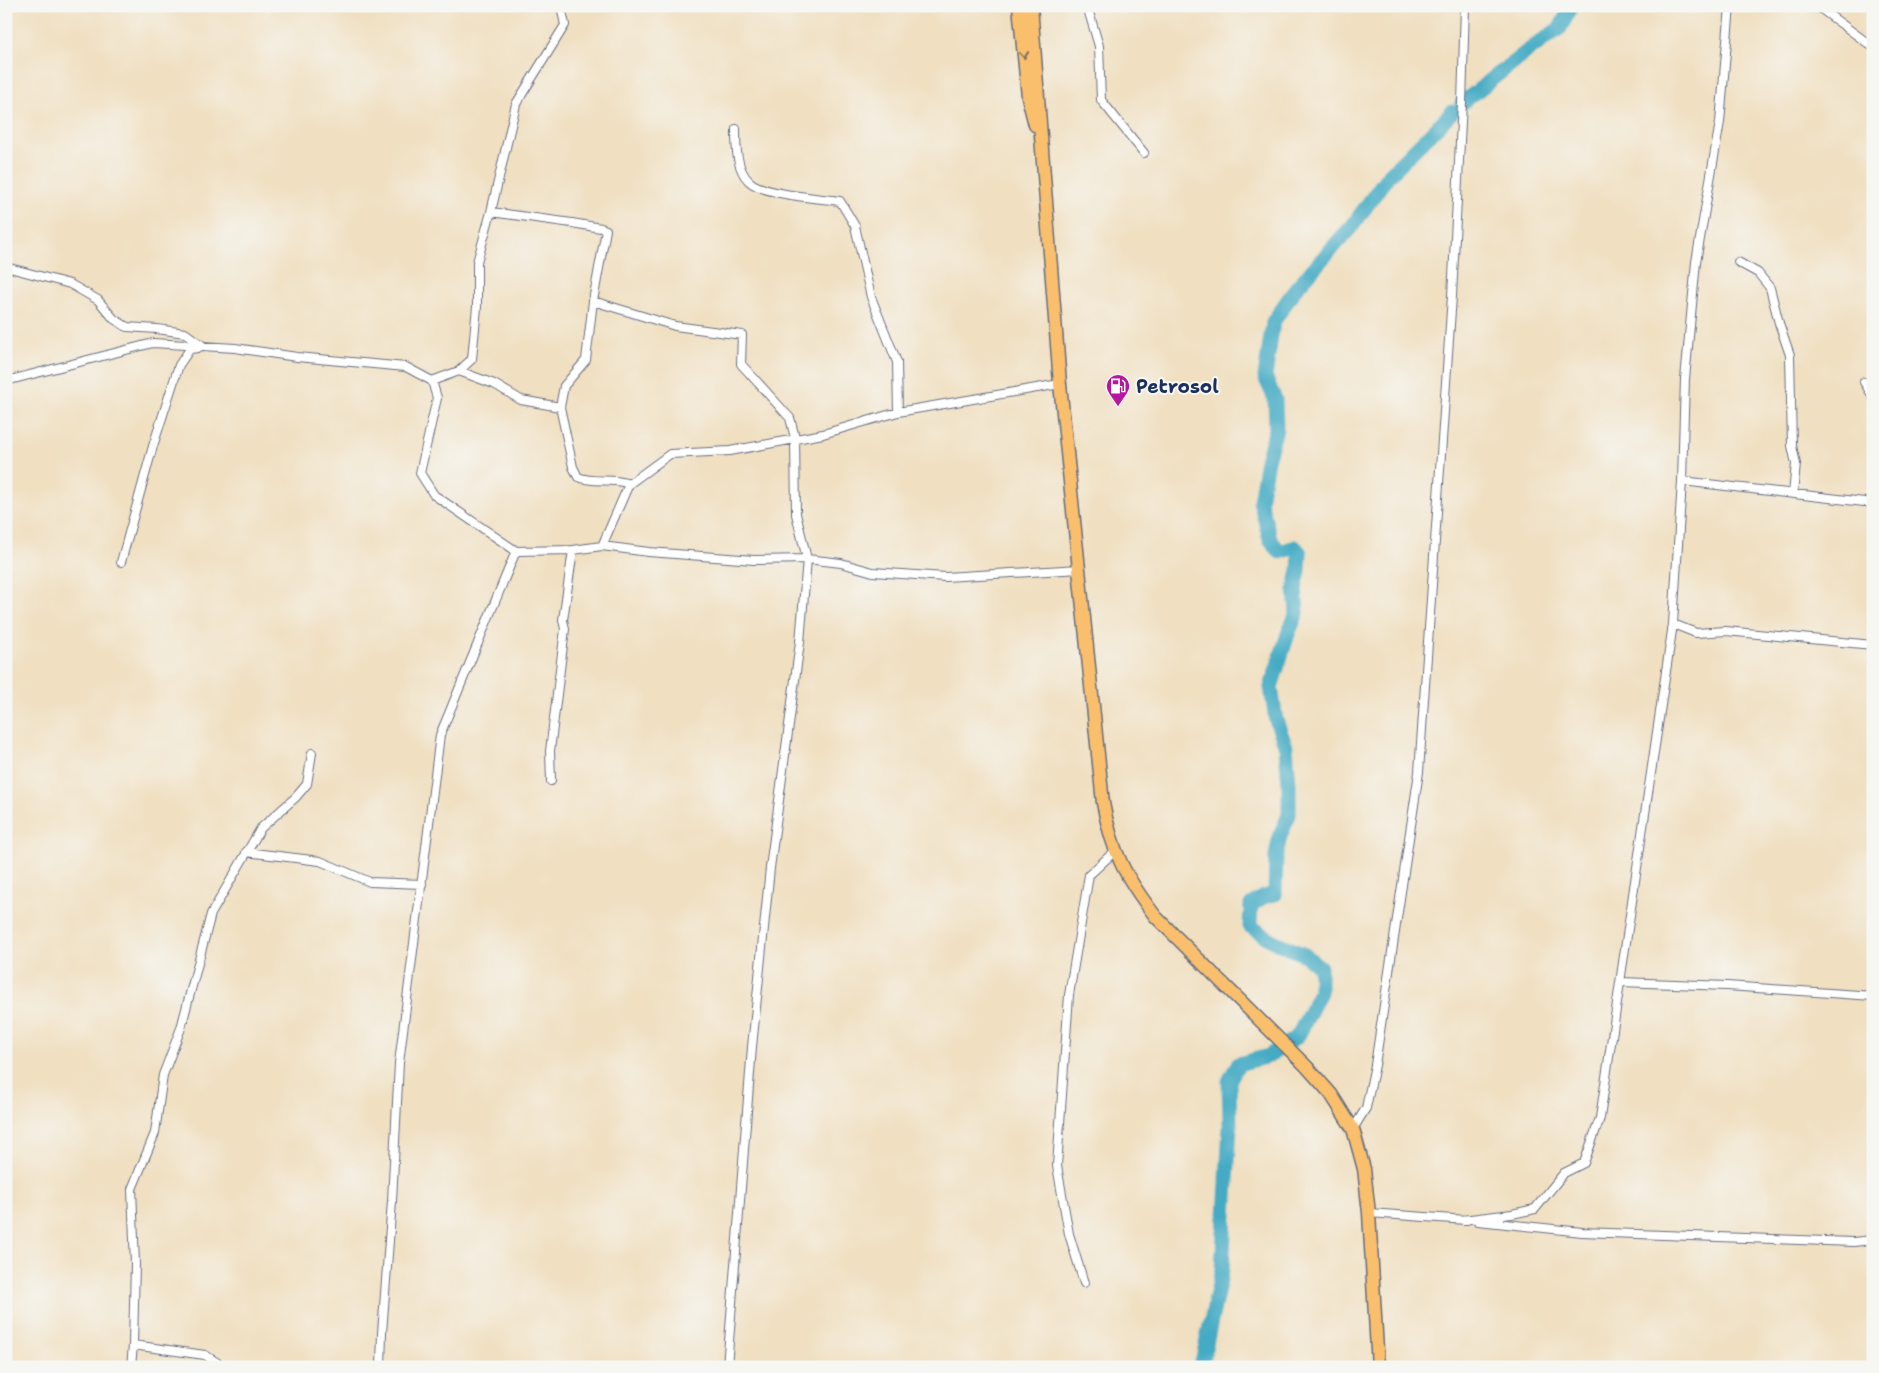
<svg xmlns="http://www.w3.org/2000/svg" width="1879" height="1373" font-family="'Shantell Sans',sans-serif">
<rect width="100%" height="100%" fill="#f6f6f2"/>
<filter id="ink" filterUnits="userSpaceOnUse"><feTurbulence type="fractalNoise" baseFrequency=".02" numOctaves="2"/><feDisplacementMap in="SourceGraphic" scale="10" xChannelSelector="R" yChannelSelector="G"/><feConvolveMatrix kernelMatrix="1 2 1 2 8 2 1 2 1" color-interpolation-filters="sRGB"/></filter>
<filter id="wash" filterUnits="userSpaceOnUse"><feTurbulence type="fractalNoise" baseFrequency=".0096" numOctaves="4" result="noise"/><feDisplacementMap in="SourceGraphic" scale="20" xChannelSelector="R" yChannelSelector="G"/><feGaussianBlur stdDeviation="1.12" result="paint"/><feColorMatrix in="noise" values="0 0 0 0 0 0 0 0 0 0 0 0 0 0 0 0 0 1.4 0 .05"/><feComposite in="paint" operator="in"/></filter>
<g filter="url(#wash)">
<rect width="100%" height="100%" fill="#f0dfc0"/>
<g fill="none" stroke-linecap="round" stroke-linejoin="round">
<!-- river -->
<path stroke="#44abc4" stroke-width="15" d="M1462 103 1525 53 1560 28 1572 6
M1201 1367 1222 1270 1230 1126 1229 1081 1238 1064 1269 1056 1298 1036 1320 992V967L1305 955 1273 941 1250 926 1251 905 1263 897 1275 894 1276 856 1280 836 1289 815V784L1286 747 1276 720 1271 687 1288 634 1297 613 1295 589 1299 570 1300 553 1295 547 1280 552 1270 539 1260 501 1267 460 1276 429 1275 399 1265 377 1273 322 1296 288 1353 225 1387 177 1452 112"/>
</g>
</g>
<g filter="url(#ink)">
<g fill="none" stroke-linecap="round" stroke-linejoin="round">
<!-- minor casing -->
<g stroke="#666d80" stroke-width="10">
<path id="minor" d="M1087 6 1099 46 1101 100 1144 153
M1817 6 1873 47
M6 15 9 6
M736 129C736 145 736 169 749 181 763 195 819 198 840 201L855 226 871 297 897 362 898 412
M491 212 572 223 601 228 606 230 593 301 586 360 564 386 560 407 573 467 578 477C595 484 613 477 629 484
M1738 262 1758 273 1770 288 1779 323 1790 355 1792 446 1796 464 1793 494
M6 267 70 284 98 300 114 319 127 327 157 329 185 333 202 345
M593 301 675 326 742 335 741 364 790 418 795 438 796 514 807 559 800 642 770 868 752 1047 727 1367
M459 371 472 359 477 307V262L491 212 516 104 565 25 561 6
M6 381 153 343 235 348 297 357 406 367 432 381 437 398 420 473 434 495 516 551 573 550 602 546 629 484 670 454 730 451 823 434 898 412 1060 384
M432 381 459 371 494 384 521 400 560 407
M1864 382 1873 397
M1682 481 1873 503
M602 546 649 552 754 560 807 559 841 563 873 572 945 577 1080 569
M121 562 153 446 179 365 190 349 198 348
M1673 624 1696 633 1726 631 1873 645
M551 781 550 751 565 629 563 620 573 550
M246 852 320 861 370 882 422 884
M1621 982 1727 986 1873 996
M1353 1129 1366 1108 1375 1065 1419 772 1452 296 1462 103 1465 6
M1369 1213 1467 1220
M1462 1220 1512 1214 1535 1209 1564 1173 1584 1163 1600 1118 1673 624 1682 481 1685 379 1696 262 1720 122 1730 6
M1478 1221 1582 1232 1853 1242 1873 1240
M1084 1283 1069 1234 1057 1166 1069 995 1089 875 1115 851
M133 1345 205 1355 224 1367
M131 1367 133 1345 135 1264 132 1189 155 1133 163 1075 181 1028 211 914 261 828 296 797 307 784 312 753
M381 1367 382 1333 392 1201 399 1063 440 735 516 551"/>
</g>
<!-- trunk casing -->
<g stroke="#666d80" stroke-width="15">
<path id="trunk" d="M1019 6 1028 97 1035 125
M1031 6 1060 384 1103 803C1112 852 1125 877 1156 917L1307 1067 1331 1094 1353 1129 1364 1169 1369 1213 1378 1367"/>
</g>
<!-- minor -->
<use href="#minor" stroke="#fff" stroke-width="8"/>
<!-- trunk -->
<use href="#trunk" stroke="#f9bf6d" stroke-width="12"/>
</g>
<!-- one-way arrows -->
<defs><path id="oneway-chevron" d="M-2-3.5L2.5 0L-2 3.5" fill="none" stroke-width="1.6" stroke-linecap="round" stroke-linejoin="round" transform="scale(1.25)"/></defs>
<use stroke="#7f7065" href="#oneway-chevron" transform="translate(1024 55) rotate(85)"/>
</g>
<!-- icons -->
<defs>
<g id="fuel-pin" transform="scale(1.25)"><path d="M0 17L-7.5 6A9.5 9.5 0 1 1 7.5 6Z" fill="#b5179e" stroke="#f6f6f2"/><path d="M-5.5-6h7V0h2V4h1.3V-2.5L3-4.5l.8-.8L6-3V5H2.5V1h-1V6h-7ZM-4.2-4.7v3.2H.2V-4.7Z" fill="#fff"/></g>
</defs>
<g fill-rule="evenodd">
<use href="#fuel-pin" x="1118" y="386"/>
</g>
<g text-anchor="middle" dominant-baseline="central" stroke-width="4" stroke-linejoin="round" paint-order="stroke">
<!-- poi labels -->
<g font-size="19" font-weight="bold" fill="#1b2f5e" stroke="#f6f6f2" text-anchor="start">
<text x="1136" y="386">Petrosol</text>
</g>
</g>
<!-- margin -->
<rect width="1879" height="1373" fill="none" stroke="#f6f6f2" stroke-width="25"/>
</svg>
